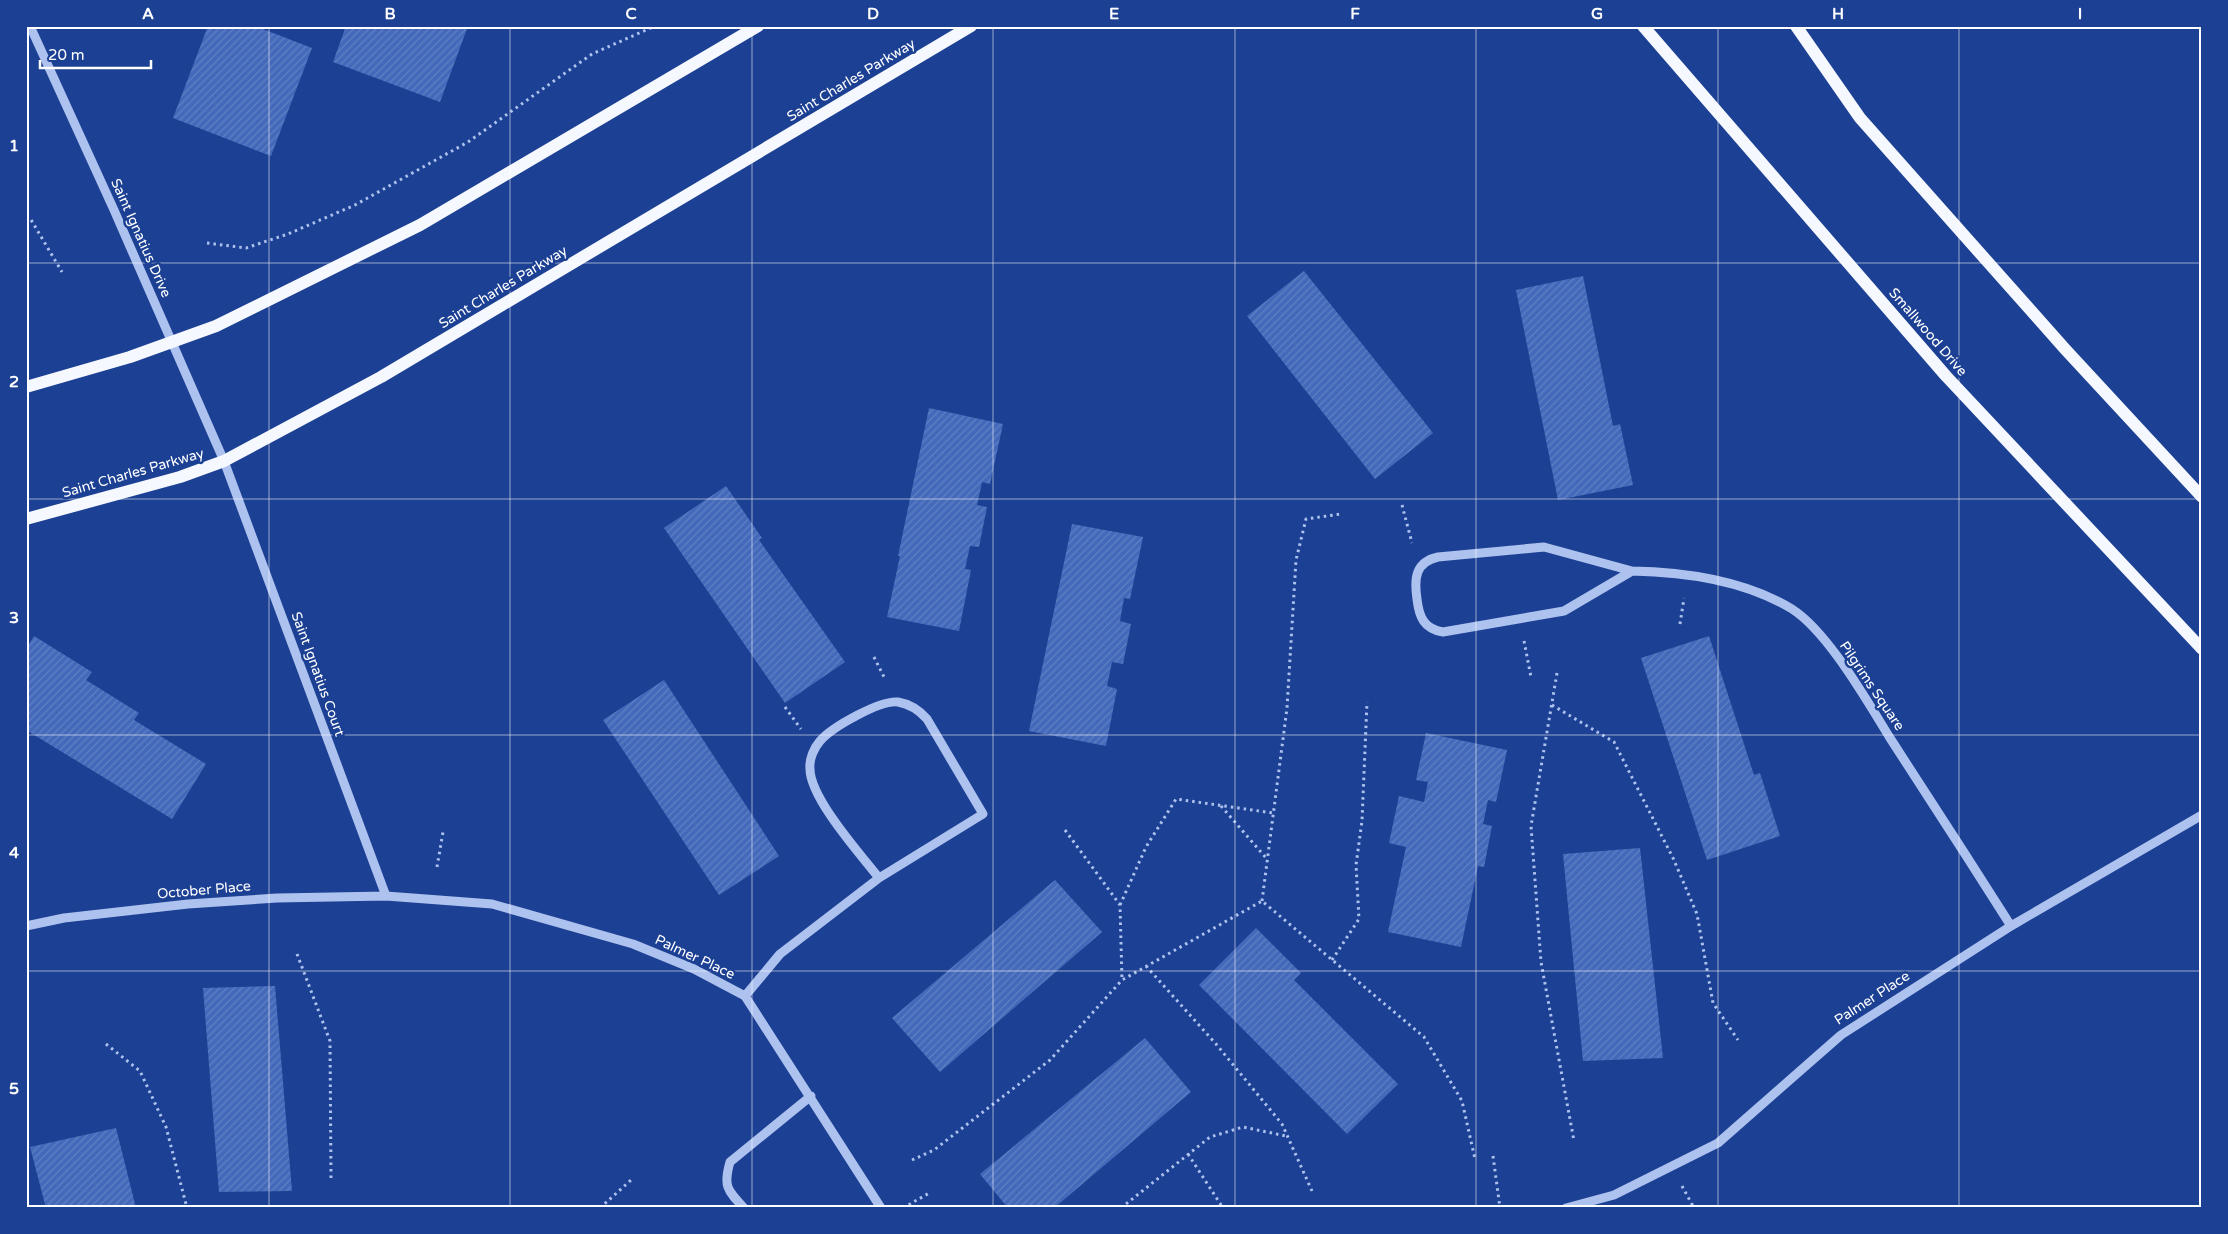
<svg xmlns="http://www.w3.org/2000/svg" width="2228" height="1234" font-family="'Varela Round',sans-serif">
<defs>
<pattern id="building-hatch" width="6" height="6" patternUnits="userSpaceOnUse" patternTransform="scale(1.25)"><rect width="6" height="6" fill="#4469ba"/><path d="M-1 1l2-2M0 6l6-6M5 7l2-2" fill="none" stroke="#6080c4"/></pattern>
</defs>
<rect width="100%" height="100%" fill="#1c4093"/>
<!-- building -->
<path fill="url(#building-hatch)" d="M208 26H255L312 48 271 156 173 118Z
M346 26H468L440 102 333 62Z
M1304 271 1433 433 1375 479 1247 316Z
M1583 276 1613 426 1620 424 1633 485 1558 500 1516 290Z
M929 408 1003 424 990 484 982 482 977 505 987 507 979 547 970 546 965 569 971 570 959 631 887 617 900 556H898Z
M726 486 762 538 759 540 845 662 785 703 664 528Z
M1072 524 1143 537 1130 599 1124 598 1120 621 1131 624 1123 664 1112 662 1107 686 1117 689 1106 746 1029 731Z
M34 636 92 672 86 680 139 713 134 720 206 764 172 819 26 730V649Z
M1709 636 1754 775 1760 773 1780 836 1707 860 1641 658Z
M664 680 779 856 719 895 603 720Z
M1426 733 1507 750 1496 802 1488 800 1483 824 1492 826 1484 867 1478 866 1461 947 1388 932 1406 847 1389 843 1399 796 1424 802 1428 782 1416 780Z
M1640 848 1663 1058 1583 1061 1563 854Z
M1055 880 1102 932 940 1072 892 1018Z
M1256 928 1301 973 1294 980 1398 1084 1347 1134 1199 985Z
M275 986 292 1191 219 1192 203 988Z
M1145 1038 1191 1092 1054 1208H1008L980 1174Z
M116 1128 136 1208H46L30 1147Z"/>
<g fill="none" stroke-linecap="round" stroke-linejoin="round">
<!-- path -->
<path stroke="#aec2ef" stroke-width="3" stroke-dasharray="2.5 4" stroke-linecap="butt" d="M26 217 30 218 62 272
M207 243 246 248 288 234 355 205 468 142 592 54 655 26
M1402 505 1412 543
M1680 624 1684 598
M1524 641 1531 677
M874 657 885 679
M1557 673 1531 826 1541 962 1574 1141
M1552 705 1614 742 1673 858 1697 914 1713 1003 1738 1040
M785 707 801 729
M1221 806 1267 859
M1065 830 1120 905 1122 980 1262 901 1424 1037 1462 1101 1475 1159
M437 867 443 832
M1262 901 1287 708 1296 560 1306 519 1341 514
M1120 905 1146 847 1176 799 1273 813
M297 954 330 1041 331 1178
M1332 960 1359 919 1356 865 1362 821 1367 702
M1146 966 1216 1044 1282 1124 1312 1191
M106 1044 140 1071 166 1127 187 1208
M1188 1154 1223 1208
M1493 1156 1500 1208
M912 1160 934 1150 1050 1060 1122 980
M1682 1186 1694 1208
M600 1208 631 1180
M903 1208 931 1192
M1121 1208 1210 1137 1243 1127 1286 1136"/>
<!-- minor -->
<path stroke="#aec2ef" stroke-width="9" d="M30 26 114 210 224 461 386 896
M1544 547 1632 571 1564 611 1443 632C1424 629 1419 617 1417 599 1414 579 1415 562 1438 557Z
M1632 571C1685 572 1746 581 1792 609 1828 632 1867 701 1890 738 1931 801 1971 863 2011 926
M26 926 64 918 188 904 277 898 386 896 492 904 633 944 694 969 745 996 881 1208
M745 996 780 954 879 878 983 814 927 719C919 710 910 704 898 702 880 700 832 727 820 741 814 748 809 759 810 769 810 798 860 854 879 878
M744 1208C727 1190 723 1186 730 1162L811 1096
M1566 1208 1614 1195 1718 1143 1841 1035 2011 926 2202 815"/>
<!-- major -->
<path stroke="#f5f8ff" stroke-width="12" d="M1643 26 1946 376 2202 649
M1796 26 1860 118 2065 349 2202 497
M26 387 130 357 216 326 420 225 758 26
M26 519 180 477 224 461 381 377 971 26"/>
</g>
<!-- grid -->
<path fill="none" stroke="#fff" stroke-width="1" stroke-opacity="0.55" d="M269 26V1208M510 26V1208M752 26V1208M993 26V1208M1235 26V1208M1476 26V1208M1718 26V1208M1959 26V1208M26 263H2202M26 499H2202M26 735H2202M26 971H2202"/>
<g text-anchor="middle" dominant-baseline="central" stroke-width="5" stroke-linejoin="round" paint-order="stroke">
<!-- street labels -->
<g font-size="14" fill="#fff" stroke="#1c4093">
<text transform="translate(851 80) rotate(-31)">Saint Charles Parkway</text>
<text transform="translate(141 238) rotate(66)">Saint Ignatius Drive</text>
<text transform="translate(503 287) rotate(-31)">Saint Charles Parkway</text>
<text transform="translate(1928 332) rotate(49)">Smallwood Drive</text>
<text transform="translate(133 473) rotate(-16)">Saint Charles Parkway</text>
<text transform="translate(318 674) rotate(70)">Saint Ignatius Court</text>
<text transform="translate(1872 686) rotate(56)">Pilgrims Square</text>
<text transform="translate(204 890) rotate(-5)">October Place</text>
<text transform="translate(695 957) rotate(25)">Palmer Place</text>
<text transform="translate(1872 998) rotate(-33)">Palmer Place</text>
</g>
</g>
<!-- border -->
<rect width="2228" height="1234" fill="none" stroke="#1c4093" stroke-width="55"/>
<!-- scale -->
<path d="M40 60v8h111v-8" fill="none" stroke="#ffffff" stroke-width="2.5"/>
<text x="48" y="60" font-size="15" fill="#ffffff" stroke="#1c4093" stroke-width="4" paint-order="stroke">20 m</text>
<rect x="28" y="28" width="2172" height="1178" fill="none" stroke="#fff" stroke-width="2"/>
<g font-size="16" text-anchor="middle" font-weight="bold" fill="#fff">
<text x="148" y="19">A</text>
<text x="390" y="19">B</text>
<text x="631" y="19">C</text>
<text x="873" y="19">D</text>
<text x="1114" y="19">E</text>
<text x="1355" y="19">F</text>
<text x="1597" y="19">G</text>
<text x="1838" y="19">H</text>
<text x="2080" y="19">I</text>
<text x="14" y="151">1</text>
<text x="14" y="387">2</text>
<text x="14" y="623">3</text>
<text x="14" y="858">4</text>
<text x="14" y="1094">5</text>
</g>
</svg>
